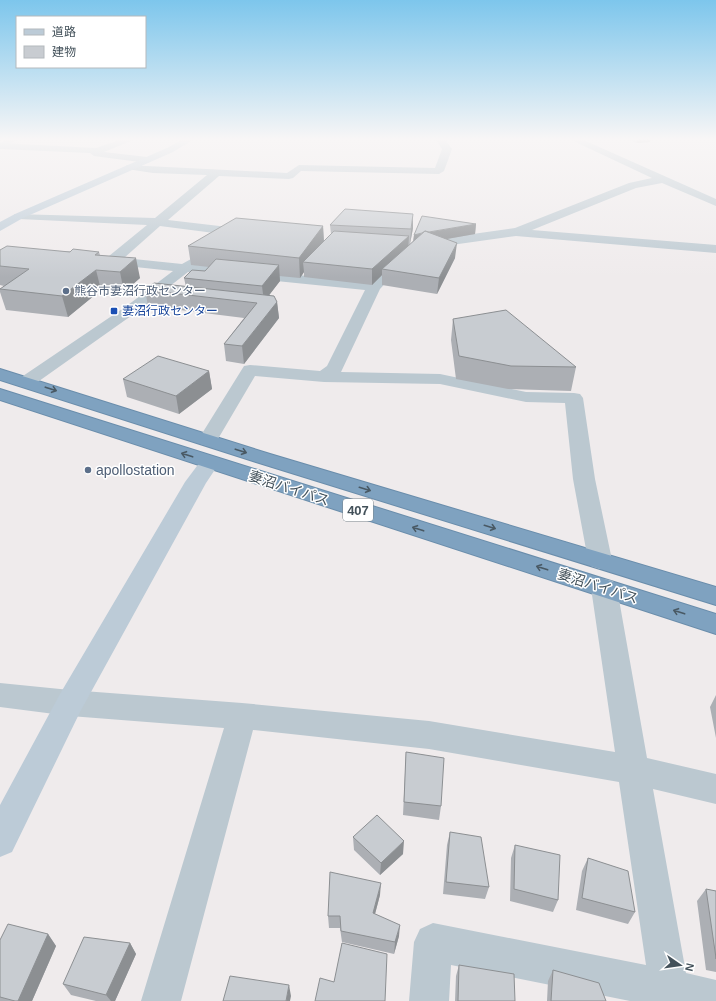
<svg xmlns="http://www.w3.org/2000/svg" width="716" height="1001" font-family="Arial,'Noto Sans JP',sans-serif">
<rect width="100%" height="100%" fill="#efebec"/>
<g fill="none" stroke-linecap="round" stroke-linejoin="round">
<!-- highway casing -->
<g stroke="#6a8dab" stroke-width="2">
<path id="highway" d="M0 369 270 454 716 587V605L256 462 0 380Z
M0 389 716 614V634L0 400Z"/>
</g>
<!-- street -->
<path fill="#bbc8d0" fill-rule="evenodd" d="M125 138H138L104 152 147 157 152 160 150 162 147 163 94 156 90 153 0 149V143L96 148Z
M435 138H444L452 149 444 171 439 174 301 171 293 178 289 179 219 176 168 220 245 229 249 230 251 233 249 236 245 237 160 226 124 258 182 264 191 259 196 260 198 263 196 265 371 282C376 277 380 273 388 275L390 278 380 289 341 372 440 374 526 392 574 393 580 394 583 398 595 479 612 560 609 566 600 569 591 566 588 560 573 479 565 403 526 402 440 384 324 382 255 376 215 444 208 446 201 444 198 440 244 366 250 365 320 371 327 366 365 290 188 272 138 311 32 386 26 387 20 386 17 382 20 378 128 305 173 271 107 264 102 263 100 260 102 257 109 256 147 225 19 219 15 218 13 216 15 214 155 218 207 175 153 173 127 169 125 167 127 165 287 173 299 165 435 168 442 149Z
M567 138H579L716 199V206L662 183 636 188 532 230 716 245V253L516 236 423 249 419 248 417 245 419 242 423 241 515 228 629 183 652 178Z
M604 579 613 581 617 588 647 758 716 774V804L653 789 686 973 716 980V1001H630L451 965 449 1001H409L414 942 420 929 433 923 646 965 619 782 429 749 253 730 181 1001H141L224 728 70 716 0 707V683L70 690 242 703 429 721 615 752 591 588 595 581Z"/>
<!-- secondary -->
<path fill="#bccbd7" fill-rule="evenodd" d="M10 138H21L0 149V143Z
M185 138H196L173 152 23 218 0 231V222L15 214 167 148Z
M210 456 217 458 220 462 206 483 80 712 12 852 0 857V805L60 694 185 482 203 458Z"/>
<!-- highway -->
<use href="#highway" fill="#7fa2c0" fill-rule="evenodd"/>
</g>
<!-- wall -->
<path fill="#acafb4" d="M625 138H651L650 142 637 143Z
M476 224 475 234 446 239 455 258 437 294 382 285V275L372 285 304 277V272L300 278 279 276 280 281 268 296 277 302 279 318 244 364 226 361 224 344 244 318 148 306 145 290 186 287 184 278 205 271 209 267 191 265 188 246 323 226 324 241 331 234 330 225 413 228 410 244 413 241 414 235Z
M0 250 99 252 100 255 140 278 124 292 101 290 68 317 6 310 0 292V289L4 286 0 285Z
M453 319 576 367 571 391 508 389 456 379 451 340Z
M209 371 212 389 179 414 127 397 123 379Z
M716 695V738L710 707Z
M406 752 441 806 439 820 403 815Z
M450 832 489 887 485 899 443 894 447 845Z
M353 837 403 854 380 875 354 850Z
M515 845 558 900 553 912 510 901 511 858Z
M588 858 635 912 628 924 576 910 582 871Z
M706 889 716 891V972L706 970 697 901Z
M380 895 375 914 399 936 394 954 342 942 340 928H329L328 916Z
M48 934 56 946 32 1001H0V940Z
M130 943 136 954 115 1001H96L71 995 63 984Z
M459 965 515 1001H455L456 976Z
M553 970 606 1001H547L548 981Z"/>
<!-- shaded-wall -->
<path fill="#8c8f92" d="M638 138H651L650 142 637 143Z
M413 214V228L410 244 411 229Z
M476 224 475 234 413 245 414 235Z
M323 226 324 244 303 262 304 272 300 278 299 258Z
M409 236 408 251 382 269V275L372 285V269Z
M457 243 455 258 437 294 439 278Z
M136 258 140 278 124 292 120 272Z
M279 265 280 281 264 302 262 286Z
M96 270 101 290 68 317 62 296Z
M277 302 279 318 244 364 242 346Z
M209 371 212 389 179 414 176 396Z
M404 841 403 854 380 875 381 863Z
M381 883 380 895 372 925 373 913Z
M400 925 399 936 394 954 395 942Z
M48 934 56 946 32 1001H18Z
M130 943 136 954 115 1001H111L106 995Z
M289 985 291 996 290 1001H286Z"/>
<!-- building -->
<path fill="#c8ccd1" stroke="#8c8f92" d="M345 209 413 214 411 229 330 225Z
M422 216 476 224 429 232 425 231 422 233 414 235Z
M236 218 323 226 299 258 188 246Z
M334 231 409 236 372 269 303 262Z
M425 231 457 243 439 278 382 269Z
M7 246 70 252 73 249 99 252 95 255 136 258 120 272 96 270 62 296 0 289 29 269 0 266V250Z
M216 259 279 265 262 286 184 278 192 270 205 271Z
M154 283 274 296 277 302 242 346 224 344 257 303 145 290Z
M506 310 576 367 511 366 459 356 453 319Z
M158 356 209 371 176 396 123 379Z
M406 752 444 758 441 806 404 802Z
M377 815 404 841 381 863 353 837Z
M450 832 481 837 489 887 446 882Z
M515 845 560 855 558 900 514 889Z
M588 858 628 871 635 912 582 898Z
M330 872 381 883 373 913 400 925 395 942 341 931 340 916H328Z
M706 889 716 891V959V958Z
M8 924 48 934 18 1001H15L0 997V940Z
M84 937 130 943 106 995 63 984Z
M342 943 387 954 385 1001H315L320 978 334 982Z
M459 965 514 974 515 1001H458Z
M553 970 599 983 606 1001H551Z
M230 976 289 985 286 1001H223Z"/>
<!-- one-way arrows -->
<defs><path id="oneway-shaft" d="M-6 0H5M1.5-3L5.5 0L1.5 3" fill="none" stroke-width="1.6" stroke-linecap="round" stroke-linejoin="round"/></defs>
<g stroke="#495964">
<use href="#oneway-shaft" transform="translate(51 389) rotate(18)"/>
<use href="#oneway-shaft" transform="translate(241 451) rotate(18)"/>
<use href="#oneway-shaft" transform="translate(187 455) rotate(-162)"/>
<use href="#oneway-shaft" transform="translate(365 489) rotate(17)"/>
<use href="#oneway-shaft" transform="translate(490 527) rotate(17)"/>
<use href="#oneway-shaft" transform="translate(418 529) rotate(-162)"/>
<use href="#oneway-shaft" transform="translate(542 568) rotate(-162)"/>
<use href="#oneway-shaft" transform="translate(679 612) rotate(-162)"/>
</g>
<!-- sky -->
<linearGradient id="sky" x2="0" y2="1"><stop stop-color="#7dc6ec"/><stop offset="0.5" stop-color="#f8f6f6"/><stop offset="1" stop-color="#f8f6f6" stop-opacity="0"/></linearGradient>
<rect width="716" height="278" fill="url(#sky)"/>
<!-- markers -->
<g fill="#5c6f8a" stroke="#fff" stroke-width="1.5">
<circle cx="66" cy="291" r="4"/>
<circle cx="88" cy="470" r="4"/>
</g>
<rect fill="#1a4fb4" stroke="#fff" stroke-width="1.5" x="110" y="307" width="8" height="8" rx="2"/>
<g text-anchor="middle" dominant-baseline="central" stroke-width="3" stroke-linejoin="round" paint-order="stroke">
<!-- far-service labels -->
<g font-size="12" fill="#4e5e75" stroke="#fff" text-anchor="start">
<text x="74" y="291">熊谷市妻沼行政センター</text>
</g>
<!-- far-transit labels -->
<g font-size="12" fill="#164399" stroke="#fff" text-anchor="start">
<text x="122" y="311">妻沼行政センター</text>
</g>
<!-- shield labels -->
<rect fill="#fff" stroke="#7b858c" stroke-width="1" x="343" y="499" width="30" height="22" rx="3"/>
<g font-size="13" font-weight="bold" fill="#43515a">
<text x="358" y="510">407</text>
</g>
<!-- service labels -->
<g font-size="14" fill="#4e5e75" stroke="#fff" text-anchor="start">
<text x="96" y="470">apollostation</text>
</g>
<!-- street labels -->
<g font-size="14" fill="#43515a" stroke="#fff">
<text transform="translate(289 488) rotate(18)">妻沼バイパス</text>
<text transform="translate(598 586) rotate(18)">妻沼バイパス</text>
</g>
</g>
<!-- legend -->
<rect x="16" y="16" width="130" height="52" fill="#ffffff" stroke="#b4b9bd"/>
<rect x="24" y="29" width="20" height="6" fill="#bccbd7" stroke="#b4b9bd"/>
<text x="52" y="36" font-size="12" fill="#43515a">道路</text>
<rect x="24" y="46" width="20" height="12" fill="#c8ccd1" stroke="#b4b9bd"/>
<text x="52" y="56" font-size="12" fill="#43515a">建物</text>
<!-- north arrow -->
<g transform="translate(680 965) rotate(103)" stroke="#ffffff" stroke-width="3" paint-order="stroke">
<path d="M0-3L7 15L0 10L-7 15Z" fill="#43515a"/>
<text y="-6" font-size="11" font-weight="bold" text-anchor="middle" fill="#43515a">N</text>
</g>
</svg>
